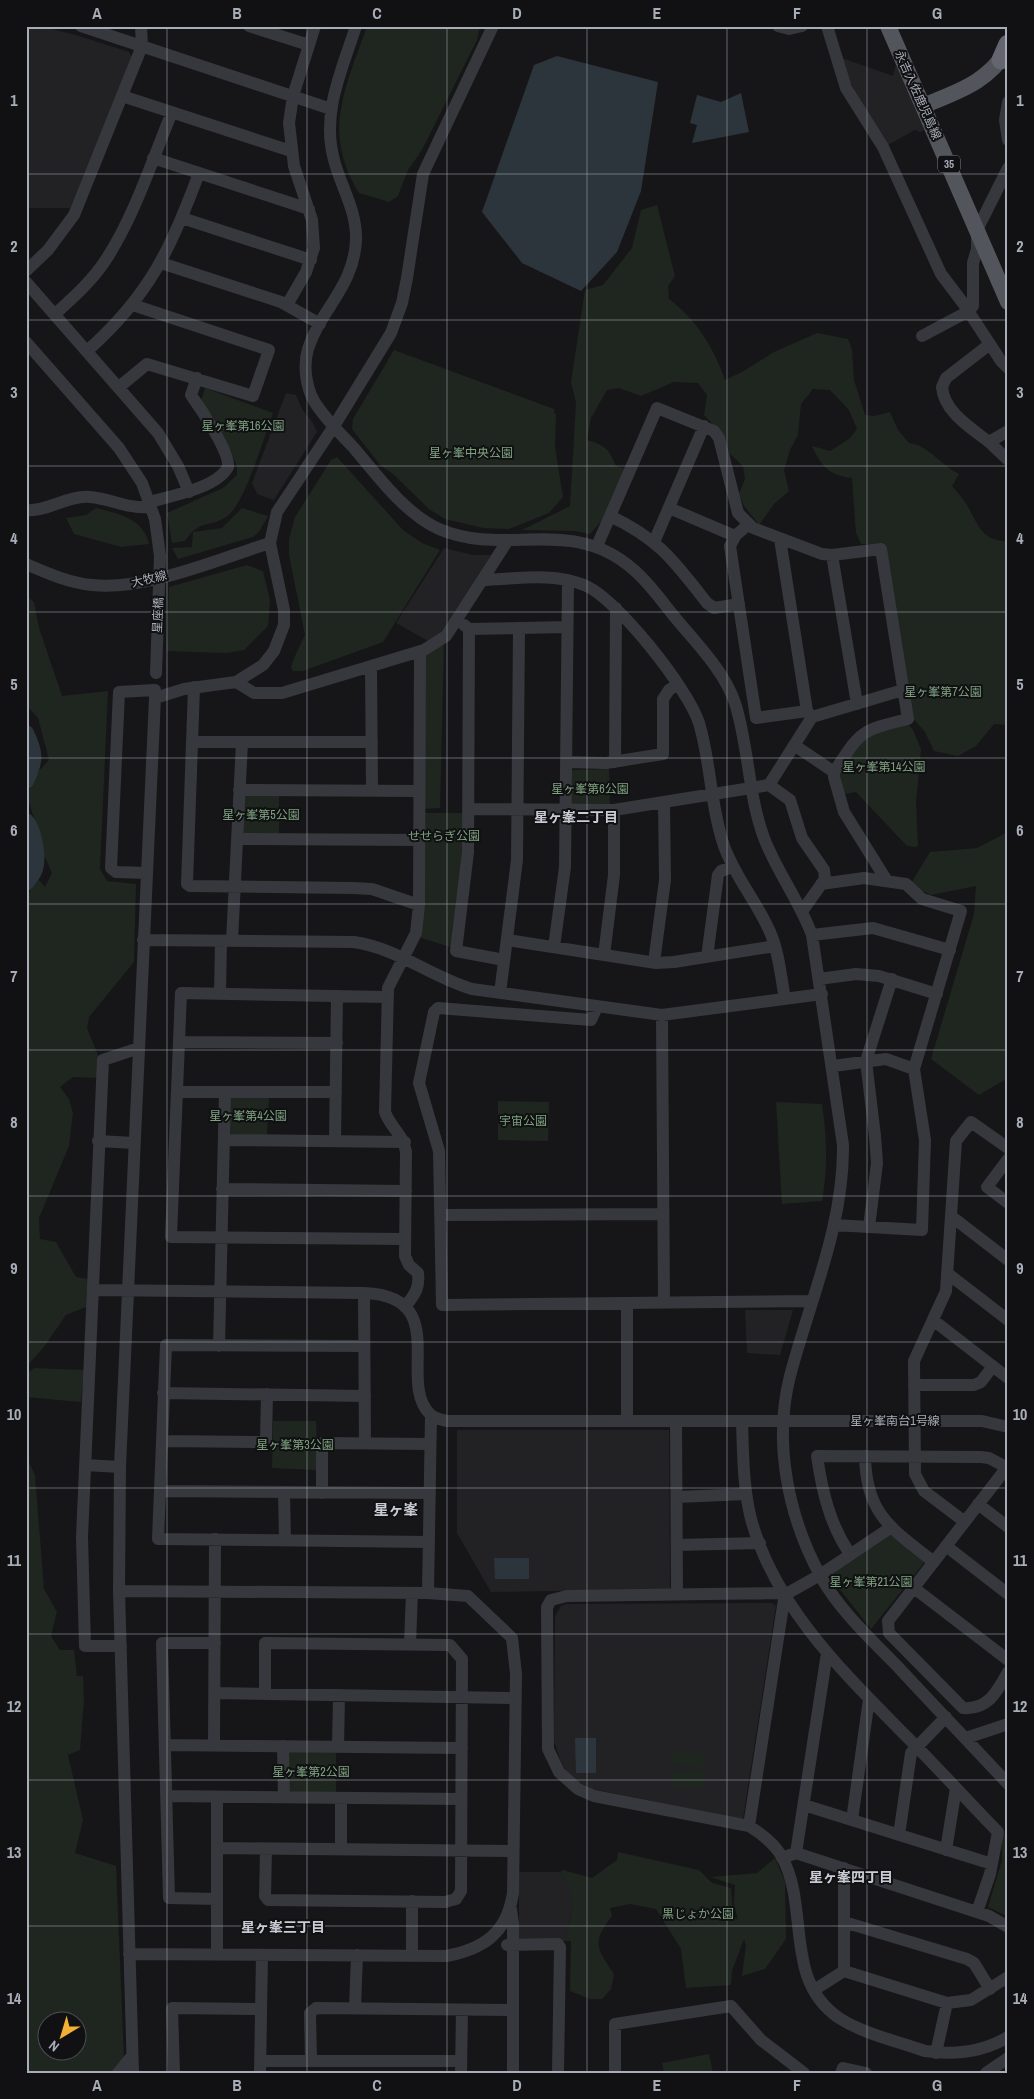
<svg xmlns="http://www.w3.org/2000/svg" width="1034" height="2099" font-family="'Archivo Narrow','Noto Sans JP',sans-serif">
<rect width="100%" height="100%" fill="#161618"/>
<!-- built -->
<path fill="#222225" d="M26 26 48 28 76 35 129 52 132 57 70 208H26Z
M842 58 893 76 896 64 924 130 920 132 915 130 886 146 846 75Z
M286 393 296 395 302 409 313 423 317 432 274 500 257 494 252 483Z
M444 548 473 555H491L440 634 428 641 396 623Z
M745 1310H793L780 1355 747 1353Z
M457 1430H669L670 1589 491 1592 457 1533Z
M772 1603 776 1606 743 1819 592 1789 577 1781 567 1772 561 1762 554 1741 555 1616 561 1606 566 1604Z
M519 1872H560L570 1887 574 1899 565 1941 519 1942Z"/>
<!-- green -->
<path fill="#1e261f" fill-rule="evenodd" d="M367 26H480L477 40 422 150 408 170 398 196 389 202 359 193C321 132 346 87 367 26Z
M657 205 675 276 668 286 669 299C696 319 714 348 725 380L742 372 774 352 817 333 848 339 852 350 854 380 865 415 874 416 890 412 898 430 909 443C930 446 939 464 959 474L952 486C957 492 963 498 967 505 978 524 982 542 1008 541V725L994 724 976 746 958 756 934 751 925 732 912 717 884 544H861L856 533 852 478C828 475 822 467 812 446L830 451 849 439 857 429 849 410 830 390 813 389 801 404 798 435 790 450 784 470 789 491 774 504 759 525 744 506 739 494 745 479 743 466 729 453 726 439 704 415 707 395 698 383 674 382 641 396 619 388 607 390 591 418 587 440C605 445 609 449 616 466L626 469 603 519 590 534 575 531 522 530 570 506 576 403 571 382 585 290 603 285 632 248 641 210Z
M394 350 554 409V413L556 414 555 447 563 497 549 513 509 529 483 528 445 519 429 509 393 474 380 465 352 429 353 419Z
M205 388 273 413C265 435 244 506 226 517 207 529 201 518 185 541L172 543 167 513 223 488 237 475V466L214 418 201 401Z
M337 457 403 530 422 543 440 550 383 642 303 671H293L291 667 294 658 305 635 289 555V539L295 517 331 460Z
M96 508C119 514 143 518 149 544L121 547 74 534 66 518 86 515Z
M242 508 268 516 259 532 253 537 178 559 172 548 192 547 193 532 222 528Z
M247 565 263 571 270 600 268 626 244 650 227 653 167 651 169 587Z
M26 596 34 602 39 628 62 696 108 691 100 869 107 881 136 884 134 962 89 1017 87 1028 98 1055 97 1078 73 1077 60 1087 69 1099 73 1113 69 1146 39 1218 40 1239 56 1242 76 1277 88 1279 86 1307 66 1315 44 1347 26 1367V899L37 878 45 887 52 873 38 841 37 829 27 795 36 774 49 760 38 718 26 705Z
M444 644 440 808 423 809 425 658 428 653Z
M907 723 913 730 921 749 916 803 918 845 916 847 907 846 856 792 846 794 843 792 838 774 866 736Z
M609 769 610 808 572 809 570 770Z
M246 794H279V836L241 833 243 797Z
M424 813H464L463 868 453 948 419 937Z
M1008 832V1078L979 1095 931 1059 974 914 976 886 931 895 910 885 930 852 977 848Z
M232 1096H269L267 1137 228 1134 229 1100Z
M498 1101 549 1102 548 1141 498 1140Z
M776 1102 822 1104C827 1137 828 1167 822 1201L782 1204Z
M34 1368 84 1370 81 1402 26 1397 29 1372Z
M273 1421H316L318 1470 272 1468Z
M26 1456 35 1475 44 1589 57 1612 51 1636 60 1650H74L77 1676H83L84 1700 80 1750 68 1755 83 1820 75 1853 116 1866 124 2058 112 2073H26ZM48 2022H78V2052H48Z
M891 1534 923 1559 924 1563 871 1629 831 1578 832 1573Z
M288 1750 336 1751V1794L291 1793 288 1791Z
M673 1752 705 1753V1768L673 1766Z
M673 1771 705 1772 704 1787 672 1786Z
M1008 1830V1915L1007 1916 988 1907 1002 1860V1836Z
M618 1852 699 1870 712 1883 731 1888 733 1916 738 1920 734 1904 735 1885 711 1877 757 1873 775 1858 785 1882 786 1939 765 1969 742 1976 746 1945 744 1939 732 1971 731 1985 686 1988 681 1949 656 1909 630 1904 610 1908 612 1916C592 1942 596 1948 614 1974L611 1989 602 1999H590L570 1991 571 1941H565C571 1910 579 1901 560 1872L563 1870 592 1878 617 1860Z
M709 2054 713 2073H664L662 2063Z"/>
<!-- water -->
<path fill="#2c353c" d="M557 56 658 82 641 191 617 252 581 291 522 263 482 212 534 65Z
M741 93 749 132 692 143 697 125 690 123 697 95 721 102Z
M494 1558H529V1579H495Z
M575 1738H596V1773H576Z"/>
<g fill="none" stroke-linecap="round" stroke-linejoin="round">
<!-- river -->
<path stroke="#2c353c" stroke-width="16" d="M26 733C36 754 36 760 26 781
M26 821C34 830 39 857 35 869 34 873 29 879 26 883"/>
<!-- minor -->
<path stroke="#37383d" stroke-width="12" d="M81 26 331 109
M249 26 309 45
M356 26C342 70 321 113 334 160 341 187 357 211 356 240 354 287 320 310 308 349 303 365 306 387 314 401 324 418 340 433 353 447 378 476 404 513 439 529 506 558 571 514 634 570 649 583 661 600 673 615 695 642 724 670 735 703 749 747 748 795 764 838 777 872 799 900 812 935L843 1145C844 1225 810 1300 790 1376 773 1442 788 1517 821 1577 840 1611 872 1640 899 1668 935 1707 972 1745 1008 1784
M778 26 789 29 802 26
M827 26 846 88 883 147 941 274 963 303 1001 361 1008 368
M122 96 291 151
M1008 102 1005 120 1008 140
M153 158 309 209
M182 218 311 260
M161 263 281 302 320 324
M26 271 48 250 74 215 142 46 141 26
M26 282 158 433 178 466 189 492
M287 305 306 272 314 248 312 220 294 166 289 123 293 96 315 26
M55 314C74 297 93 280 107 258 135 214 152 161 172 112
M922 336 969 311 973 306V263L977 249V230L1008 168
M26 342 119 448 142 483 155 519 160 556
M87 351C149 296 171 249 199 173
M119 387 147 364 253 396 269 350 133 305
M1008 431 989 442 1008 460
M989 442C971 428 944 412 942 387L946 378 990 344
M149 502C171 496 217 488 228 467 230 452 201 409 191 395L197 378
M669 508 735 536
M26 510C44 513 68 495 90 497 113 499 126 509 151 507
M610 516C659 539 674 561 707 603L714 608 739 604
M749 524 736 535 730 546 756 718 807 711
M780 539 807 711 812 717
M654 542 704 426
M597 546 657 408 714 431 719 438 738 513 753 528 822 554 832 555 881 549 908 719C859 731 862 730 834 772V777L844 812 887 881
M832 555 857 704
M26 564C47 573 69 583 92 585 145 591 219 559 270 543
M482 580C515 579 553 572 584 585 616 597 689 690 699 723 711 762 710 805 724 846 735 877 757 902 770 932 779 952 781 978 785 999
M464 625 469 629 567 627
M469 629 468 852 456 951 504 960
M371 666 372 791
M236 682 254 693H282L424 650 446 636 508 540
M194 687 187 884 190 886 353 888 372 889 419 905
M192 742H372
M794 745 834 772
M567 762 606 763 663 754V699L669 690 678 684
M615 762 616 608
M769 785 812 717 903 690
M239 790 419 791
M468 809 614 810 769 785 790 800 802 838 824 870 825 879 803 910
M237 839 418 840
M146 873 116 872 111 868 119 692 155 690
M821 884 864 878 906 884 922 899 961 911 914 1069 925 1140 922 1230 834 1225
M812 935 873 928 950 950
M143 940 354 942C397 948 431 977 472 989L662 1015 822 994
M507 940 656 963 674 962 775 946
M232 941 242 742
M554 947 565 867 568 580
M604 955 614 875V810
M707 957 718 875 721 871 732 867
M654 962 665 880 664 802
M819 979 856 974 879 976 937 994
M500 993 517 860 519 628
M220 994 221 941
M386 997 181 993 171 1237 405 1239
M597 1007 591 1020 438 1008 434 1012 419 1083 439 1151 442 1305 811 1301
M662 1015 664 1303
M179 1042 337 1043
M833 1066 886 1059 914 1069
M177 1092H336
M224 1140 405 1142
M98 1141 134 1143
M335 1141 337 996
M1008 1159 987 1187 1008 1203
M222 1189 406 1191
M440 1215 663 1214
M951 1216 1008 1260
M869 1227 877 1163 875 1136 866 1061 892 979
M947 1273 1008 1320
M93 1290 364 1293C453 1296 396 1381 430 1414 434 1418 442 1420 447 1421H982L1008 1427
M364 1293 365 1443
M627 1303V1421
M405 1307C414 1295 420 1289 418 1273L409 1265 405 1256 406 1152C404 1135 390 1127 385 1112L388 988 416 933 419 905 420 652
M933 1320 1008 1378
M219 1346 225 1092
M364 1346 166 1345 158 1539 429 1542
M914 1385H974L981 1382 993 1366
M163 1393 365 1396
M676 1421 677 1594
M742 1421C743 1453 743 1487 751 1519 775 1607 844 1673 906 1736 937 1767 967 1800 998 1832L990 1874 977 1912
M162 1441 266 1442 267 1394
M865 1456C866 1515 892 1529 934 1562
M85 1465 120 1467
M1008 1466 888 1621 889 1633 963 1708C988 1710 997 1692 1008 1672
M160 1491 430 1493
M284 1492 285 1540
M322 1493V1443L430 1444
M677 1497 746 1494
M978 1504 1008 1527
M965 1522 924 1491 915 1474 914 1361 946 1291 956 1141 971 1122 1008 1148
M890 1528 820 1575 788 1593 567 1596 551 1600 547 1607 548 1749 559 1772 578 1789 594 1796 749 1826C762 1834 775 1844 782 1857 810 1909 783 1980 839 2018 864 2034 897 2041 925 2051 953 2055 983 2052 1008 2037
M677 1545 760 1543
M946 1546 1008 1594
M850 1554C830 1525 822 1491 817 1456L981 1457 989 1458 1008 1468
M914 1588 1008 1660
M119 1591 428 1593 468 1596 512 1638 516 1674 513 1893C507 1933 484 1949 446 1956L129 1954
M428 1593 431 1415
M215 1643H162L169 1898 217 1899
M410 1644 412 1593
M121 1646H85L82 1537 103 1060 139 1048
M215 1693 515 1698
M265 1694V1643L450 1645 462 1659 461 1891 456 1899 445 1902 268 1900 265 1896 266 1849
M966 1738 1008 1724
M165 1745 462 1748
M214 1746 215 1539
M283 1746 284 1797
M338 1747 339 1695
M167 1796 461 1799
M804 1805 992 1864
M852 1820 869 1699
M749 1826 785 1593
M899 1835 911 1753 946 1717
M217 1848 513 1851
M341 1849V1798
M946 1850 956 1788
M796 1853 827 1653
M782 1858 796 1853 989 1916 1008 1927
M844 1868V1971L947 2003 971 2000 1008 1977
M511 1909 513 1924V2073
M844 1922 967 1959 974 1963 990 1989
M507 1945 558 1944 560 1947 558 2073
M217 1954V1797
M412 1956V1901
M814 1990 844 1971
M355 2008 357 1955
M936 2053 947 2003
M261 2061H461
M311 2061 310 2013 316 2008 513 2010
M118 2073 132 2056
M133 2073 119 1591 120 1467 155 698 184 689 236 682 263 665 274 651 284 625V610L270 543 277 512 334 426 391 333 402 303 407 278 423 174 493 26
M174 2073 172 2008 261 2009
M260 2073 262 1955
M461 2073 462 2010
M615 2073V2024L731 2006 761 2040 804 2073
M841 2073 843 2068 866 2073
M986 2073 1008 2058"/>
<!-- major -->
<path stroke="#53555c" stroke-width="16" d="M888 26 1008 302
M923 106C958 91 986 84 1008 49"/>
<!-- highway -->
<path stroke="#63666e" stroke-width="19" d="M1001 60 1008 44"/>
<!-- minor-bridge -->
<path stroke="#37383d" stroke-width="12" d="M156 673 160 556"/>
</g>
<!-- grid -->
<path fill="none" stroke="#a8adb8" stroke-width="1" stroke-opacity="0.55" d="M167 26V2073M307 26V2073M447 26V2073M587 26V2073M727 26V2073M867 26V2073M26 174H1008M26 320H1008M26 466H1008M26 612H1008M26 758H1008M26 904H1008M26 1050H1008M26 1196H1008M26 1342H1008M26 1488H1008M26 1634H1008M26 1780H1008M26 1926H1008"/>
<g text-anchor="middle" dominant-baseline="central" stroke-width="4" stroke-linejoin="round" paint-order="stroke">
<!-- shield labels -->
<rect fill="#111113" stroke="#7b7e86" stroke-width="1" x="938" y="155.5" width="22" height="17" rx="4"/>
<g font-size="11" font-weight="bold" fill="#a8adb8">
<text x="949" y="164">35</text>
</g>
<!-- street labels -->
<g font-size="12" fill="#a8adb8" stroke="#111113">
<text transform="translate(918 95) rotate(66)">永吉入佐鹿児島線</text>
<text transform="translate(149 579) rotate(-13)">大牧線</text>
<text transform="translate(158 615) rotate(-88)">星座橋</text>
<text x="895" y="1421">星ヶ峯南台1号線</text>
</g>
<!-- park labels -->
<g font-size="12" fill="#7fa381" stroke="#111113">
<text x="243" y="426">星ヶ峯第16公園</text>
<text x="471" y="453">星ヶ峯中央公園</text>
<text x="943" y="692">星ヶ峯第7公園</text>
<text x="884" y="767">星ヶ峯第14公園</text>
<text x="590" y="789">星ヶ峯第6公園</text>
<text x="261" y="815">星ヶ峯第5公園</text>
<text x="444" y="836">せせらぎ公園</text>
<text x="248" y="1116">星ヶ峯第4公園</text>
<text x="523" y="1121">宇宙公園</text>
<text x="295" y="1445">星ヶ峯第3公園</text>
<text x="871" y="1582">星ヶ峯第21公園</text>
<text x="311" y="1772">星ヶ峯第2公園</text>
<text x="698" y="1914">黒じょか公園</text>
</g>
<!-- neighbourhood labels -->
<g font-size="14" font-weight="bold" fill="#c9ccd4" stroke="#111113">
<text x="576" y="817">星ヶ峯二丁目</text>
<text x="851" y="1877">星ヶ峯四丁目</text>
<text x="283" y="1927">星ヶ峯三丁目</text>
</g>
<!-- quarter labels -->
<g font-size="15" font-weight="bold" fill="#c9ccd4" stroke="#111113">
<text x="396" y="1509">星ヶ峯</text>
</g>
</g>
<!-- border -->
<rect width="1034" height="2099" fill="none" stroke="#111113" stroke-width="55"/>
<!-- north arrow -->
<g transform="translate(62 2036) rotate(218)"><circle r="24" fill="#111113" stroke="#4d4f55"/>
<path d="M0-4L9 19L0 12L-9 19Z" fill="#f2b134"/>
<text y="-8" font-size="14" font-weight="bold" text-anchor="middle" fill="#a8adb8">N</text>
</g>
<rect x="28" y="28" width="978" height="2044" fill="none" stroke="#a8adb8" stroke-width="2"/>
<g font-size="16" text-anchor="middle" font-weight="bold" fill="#a8adb8">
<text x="97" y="19">A</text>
<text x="237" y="19">B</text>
<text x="377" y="19">C</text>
<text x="517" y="19">D</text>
<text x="657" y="19">E</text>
<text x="797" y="19">F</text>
<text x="937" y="19">G</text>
<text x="14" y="106">1</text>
<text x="1020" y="106">1</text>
<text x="14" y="252">2</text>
<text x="1020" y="252">2</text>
<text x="14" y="398">3</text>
<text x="1020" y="398">3</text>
<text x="14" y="544">4</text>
<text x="1020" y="544">4</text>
<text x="14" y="690">5</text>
<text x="1020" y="690">5</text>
<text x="14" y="836">6</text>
<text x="1020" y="836">6</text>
<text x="14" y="982">7</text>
<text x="1020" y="982">7</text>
<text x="14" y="1128">8</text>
<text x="1020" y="1128">8</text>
<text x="14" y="1274">9</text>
<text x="1020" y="1274">9</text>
<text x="14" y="1420">10</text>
<text x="1020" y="1420">10</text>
<text x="14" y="1566">11</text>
<text x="1020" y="1566">11</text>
<text x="14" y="1712">12</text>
<text x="1020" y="1712">12</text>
<text x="14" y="1858">13</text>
<text x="1020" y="1858">13</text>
<text x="14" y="2004">14</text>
<text x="1020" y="2004">14</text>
<text x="97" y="2091">A</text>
<text x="237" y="2091">B</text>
<text x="377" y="2091">C</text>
<text x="517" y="2091">D</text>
<text x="657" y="2091">E</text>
<text x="797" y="2091">F</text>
<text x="937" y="2091">G</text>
</g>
</svg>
